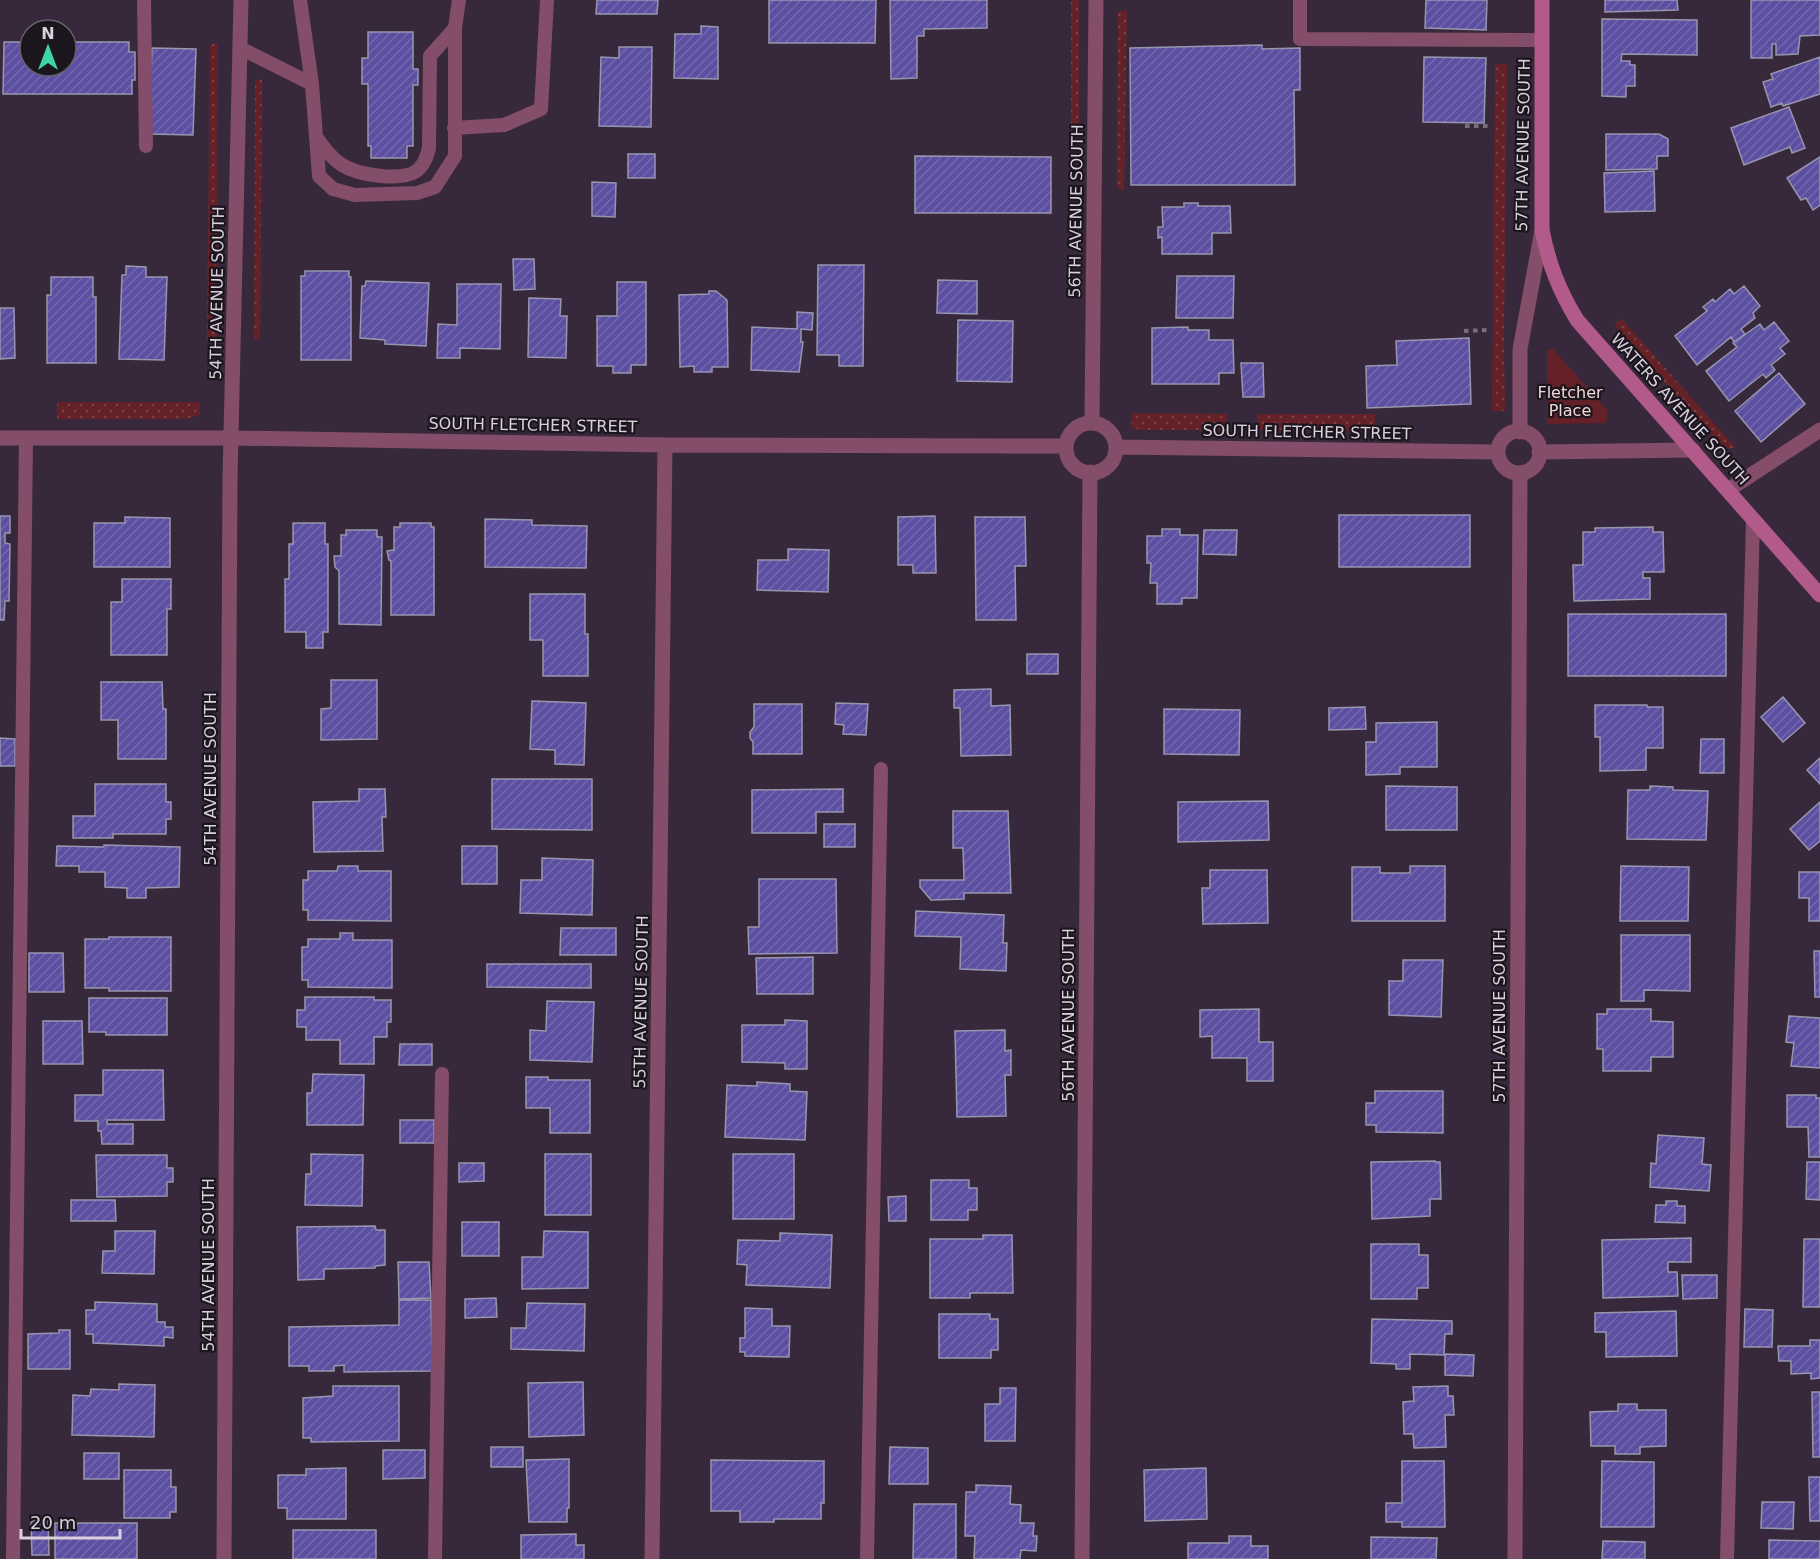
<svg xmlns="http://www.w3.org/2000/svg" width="1820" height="1559" font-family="'DejaVu Sans',sans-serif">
<defs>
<pattern id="grass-dots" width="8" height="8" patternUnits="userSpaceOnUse" patternTransform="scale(1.5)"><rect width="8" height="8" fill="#642127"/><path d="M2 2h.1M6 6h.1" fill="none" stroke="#7a4046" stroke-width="1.8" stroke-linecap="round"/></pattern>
<pattern id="building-hatch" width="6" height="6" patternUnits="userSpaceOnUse" patternTransform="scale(1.5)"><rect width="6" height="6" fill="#5c4fa1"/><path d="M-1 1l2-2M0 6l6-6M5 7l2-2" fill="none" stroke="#7367ad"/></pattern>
</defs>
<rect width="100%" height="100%" fill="#37293b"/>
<!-- grass -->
<path fill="url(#grass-dots)" d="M1071 0H1079V125L1071 130Z
M1127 10 1124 191 1117 188 1118 12Z
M218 43 217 338 207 339 210 45Z
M1495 64H1507L1504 340 1505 411H1492Z
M262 79 260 340 254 338 255 80Z
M1622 319 1736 448H1728L1716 441 1614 325Z
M57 402H200V415L186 419H57Z
M1132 413 1227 414V430H1142L1131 428Z
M1258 414H1375V431L1260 430 1257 426Z"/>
<!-- park -->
<path fill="#642127" d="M1553 349 1608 411 1606 423 1547 424V350Z"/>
<!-- building -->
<path fill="url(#building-hatch)" stroke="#9796af" stroke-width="1.5" d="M597 0H658L657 14H596Z
M769 0H876L875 43H769Z
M890 0H987V28L924 29V36H917V78L891 79Z
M1426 0H1487L1486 30 1425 28Z
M1605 0H1677L1678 10 1605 12Z
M1751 0H1820V35L1800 36 1798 54 1776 55V44H1772V58H1751Z
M1602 19 1697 20V55L1622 54 1621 61H1630V65H1635V86H1626V97L1602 96Z
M701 26 718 27V79L674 78 675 34H701Z
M368 32H413V69H418V85H413V146H407V158H371V146H368V84H362V58H368Z
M4 42H30V66H66V42H129V52H135V80H132V94H3Z
M1262 45V49L1300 48V90H1294L1295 185H1131L1130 48Z
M619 47H652L651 127 599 126 601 57 619 58Z
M152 48 196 49 193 135 149 134Z
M1424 57 1486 58 1484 123 1423 122Z
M1820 57V94L1783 106 1782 103 1771 107 1763 82 1773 79 1771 74Z
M1789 107 1805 148 1792 153 1790 147 1744 165 1731 128Z
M1606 134H1659L1668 139V156H1657V169L1606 170Z
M628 154H655V178H628Z
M915 156 1051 157V213H915Z
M1820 157V205L1813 210 1806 198 1801 200 1787 178Z
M1654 171 1655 211 1605 212 1604 173Z
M592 182 616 183 615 217 592 216Z
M1184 203H1198V206H1230L1231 233H1212V254H1162V237L1158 238V227H1163L1162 207H1184Z
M513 259H534L535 289 514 290Z
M818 265H864L863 366H839V355H817Z
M126 266 146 267V277H167L164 360 119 359 122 275H126Z
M305 271H349V277H351V360H301V276H305Z
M1177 276H1234L1233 318H1176Z
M51 277H93V297H96V363H47V295H51Z
M938 280 977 281V314L937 313Z
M366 281 429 283 426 346 385 344V340L360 338 362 286H365Z
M617 282H646V365H631V373H613V366H597V316H617Z
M457 284H501L500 349 460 348V358H437L438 324 457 325Z
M1744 286 1760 306 1753 313 1755 318 1741 329 1745 334 1734 342 1731 337 1697 365 1675 336 1707 311 1703 307 1713 299 1715 302 1730 289 1734 294Z
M709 291H716L727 300 728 367H712V372H694V366L680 367 679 295 709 294Z
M529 298 561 299 560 316H567L566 358 528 357Z
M0 308H14L15 358 0 359Z
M797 312 813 313 812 330 801 329V342H803L799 372 751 370 752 327 797 329Z
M958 320 1013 321 1012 382 957 381Z
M1774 322 1789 341 1780 348 1785 354 1771 365 1775 370 1766 378 1763 374 1729 401 1706 371 1737 347 1733 343 1760 324 1764 330Z
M1188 327V330H1209V340H1233L1234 373H1219V384H1152V328Z
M1469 338 1471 404 1367 408 1366 366 1397 365 1396 341Z
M1241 363H1263L1264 397H1243Z
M1779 373 1805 404 1761 442 1735 411Z
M1339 515H1470V567H1339Z
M0 516H10V533H5V543L10 544 9 601H5L4 620H0Z
M935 516 936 573H913V565H898V517Z
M125 517 170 518V567H94V523H125Z
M975 517H1025L1026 566H1015L1016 620H976Z
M485 519 532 520V525L587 526 586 568 485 567Z
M293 523H325V544H328V632H323V648H306V632H285V579H289V544H293Z
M400 523H431V527H434V615H391V561L389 560 387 551 394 550V527H400Z
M1653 527V532H1663L1664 572H1643V578H1650V599L1574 601 1573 565H1583V532H1595V528Z
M1162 529H1180V535H1198L1197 598H1182V604H1157V583H1150L1151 563H1147V536H1162Z
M346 530H377V537H382L381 625 339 624V571L335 567 334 556H341V535H346Z
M1204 530H1237L1236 555 1203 554Z
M788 549 829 550 828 592 757 590 758 560H788Z
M122 579H171V609H167V655H111V602H122Z
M530 594H585V634H588V676H543V640H530Z
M1568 614H1726V676H1568Z
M1027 654H1058V674H1027Z
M331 680H377V739L321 740V709L331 708Z
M101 682H162L163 709H166V759H118V720H101Z
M991 689V706L1010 705 1011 755 961 756 960 708H954V690Z
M1783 697 1805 723 1783 742 1761 717Z
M532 701 586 703 584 765 555 764V750L530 749Z
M836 703 868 704 866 735 843 734 844 725 835 724Z
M754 704H802V754H753V742L750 738V732L754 727Z
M1595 705H1647V707H1663V748H1646V770L1600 771V737H1595Z
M1365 707 1366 729 1329 730V708Z
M1164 709 1240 710 1239 755 1164 754Z
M1437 722V767H1400V774L1366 775V742H1376V723Z
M0 738 15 739V766H0Z
M1701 739H1724V773H1700Z
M1820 758V784L1807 770Z
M492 779H592V830L492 829Z
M95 784H166V802H171V819H166V834H113V838H73V816H95Z
M1386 786 1457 787V830H1386Z
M1650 786 1673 787V790L1708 791 1706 840 1627 839 1628 790H1650Z
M359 789H385L386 817H382L383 851 314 852 313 802 359 801Z
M843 789V812H816V833H752V790Z
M1268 801 1269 840 1178 842V802Z
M1820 802V841L1809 850 1790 829Z
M953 811H1008L1011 893H964V899L931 900 920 887V880H964L963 848H953Z
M824 824H855V847H824Z
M104 845 180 847 179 887 146 888V898H127V888L105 887V872H79V866H56L57 846 104 847Z
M462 846H497V884H462Z
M542 858 593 860 592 915 520 913 521 880H542Z
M338 866H358V871H391V921L308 920V910H303V880H308V871H337Z
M1410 866H1445V921H1352V867H1380V873H1410Z
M1621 866 1689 867 1688 921H1620Z
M1210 870H1267L1268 923 1203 924 1202 888H1210Z
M1799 872H1820V921H1809V898H1799Z
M759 879H836L837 953 749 954 748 927H759Z
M916 911 1004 915 1003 943H1007L1006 971 960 969 961 937 915 936Z
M561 928H616V955H560Z
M340 933H353V940H392V988L308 987V980H302V947H308V939H340Z
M1621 935H1690V991L1644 990V1001H1621Z
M109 937H171V991H109V988H85V939H109Z
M1814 951H1820V997H1815Z
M29 953H63L64 992H29Z
M813 957V994H757L756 958Z
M1403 960H1443L1441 1017 1389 1015V981H1403Z
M487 964H591V988L487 987Z
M305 997H374V1000H391V1022H387V1037H374V1064H340V1040H306V1027H297V1010H305Z
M89 998H167V1035H106V1032H89Z
M547 1001 594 1002 592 1062 530 1060V1030L546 1031Z
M1259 1009V1042H1273V1081H1247V1058H1212V1036L1200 1037V1010Z
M1607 1009H1651V1021L1673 1022V1057H1651V1071H1603V1049H1597V1014H1607Z
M1789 1016 1820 1018V1068L1791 1066 1794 1043 1786 1042Z
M785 1020 807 1021V1069H785V1063L742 1062V1025H785Z
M43 1021H82L83 1064H43Z
M1005 1030V1051L1011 1050V1075H1005L1006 1116 957 1117 955 1031Z
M400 1044H432V1065H399Z
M103 1070H163L164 1120H107V1124H133V1144H102L101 1131H98V1121H75V1095H103Z
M313 1074 364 1075 363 1125H307V1093H312Z
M526 1077H548V1080H590V1133H550V1108H526Z
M757 1082 790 1084V1091L807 1092 805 1140 725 1137 727 1085 757 1086Z
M1375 1091H1443V1133L1376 1132V1125H1366V1103H1375Z
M1787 1095H1816V1098H1820V1157H1809L1808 1127H1787Z
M400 1120H434V1143H400Z
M1658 1135 1704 1138 1702 1164 1711 1165 1709 1191 1650 1187 1651 1163 1656 1164Z
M311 1154 363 1155 362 1206 305 1205 306 1174H311Z
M545 1154H591V1215H545Z
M733 1154H794V1219H733Z
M96 1155H167V1168H173V1182H167V1196L97 1197Z
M1435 1161V1162H1440L1441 1199H1430V1216L1372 1219 1371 1162Z
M1807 1162H1820V1200L1806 1199Z
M459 1163H484V1181L459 1182Z
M931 1180H969V1188H977V1210H968V1220H931Z
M906 1196V1221H889L888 1197Z
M71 1200H115L116 1221H71Z
M1666 1201H1677V1206H1685V1223L1655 1222 1656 1205H1666Z
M462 1222H499V1256H462Z
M375 1226 376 1230H385V1265L375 1266V1268L324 1269V1279L298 1280 297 1227Z
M115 1231H155L154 1274 102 1273 103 1251H115Z
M544 1231 588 1232V1288L522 1289V1257H543Z
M780 1233 832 1235 830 1288 746 1285 747 1265 737 1264 738 1240 780 1241Z
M983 1235H1012L1013 1293H970V1298H930V1239H983Z
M1691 1238V1262H1668V1272H1677L1678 1296 1603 1298 1602 1240Z
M1804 1239H1820V1307H1803Z
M1371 1244H1419V1255H1428V1288H1417V1299H1371Z
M398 1262H429L431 1298 399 1299Z
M1682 1275H1717V1298L1683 1299Z
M496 1298 497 1317 465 1318V1299Z
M399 1300H431L432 1371 344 1372V1365L334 1366V1371H309V1366H289V1327L399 1325Z
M95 1302 157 1304V1322H165V1327H173V1338L164 1337V1346L93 1343V1334H86V1310H95Z
M527 1303 585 1304 584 1351 511 1349V1328H526Z
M745 1308 772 1309V1326H790L789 1357 745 1356V1352H740V1338H745Z
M1745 1309 1773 1310 1772 1347H1744Z
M1676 1311 1677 1356 1606 1357V1332H1595V1313Z
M939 1314H990V1319H998V1350H991V1358H939Z
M1372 1319 1452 1321V1334H1445L1444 1355 1410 1354V1369H1396V1364L1371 1363Z
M59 1330H70V1369H28V1334L59 1333Z
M1810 1340H1820V1378L1811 1379V1373L1791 1374V1361H1779L1778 1346H1810Z
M1445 1354 1474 1355 1473 1376 1445 1375Z
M583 1382 584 1435 529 1437 528 1383Z
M119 1384 155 1385 154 1437 72 1435 73 1395 90 1396 91 1389 119 1390Z
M333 1386H399V1441L311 1442V1438H303V1398L333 1396Z
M1448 1386V1396H1453L1454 1415H1445L1446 1447 1414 1448 1413 1434H1404L1403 1402 1414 1401 1413 1387Z
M1000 1388H1016L1015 1441H985V1404H1000Z
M1812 1392H1820V1457H1813Z
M1618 1404H1637V1410H1666V1446L1640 1447V1454H1615V1446H1591L1590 1412 1618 1411Z
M491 1447H523V1467H491Z
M890 1447 928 1448V1484H889Z
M383 1450H425V1478L383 1479Z
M84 1453H119V1479H84Z
M569 1459V1508H567V1522H529L526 1460Z
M711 1460 824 1461V1503H821V1519H774V1522H740V1511H711Z
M1402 1461H1444L1445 1527H1402V1522H1386V1503H1402Z
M1602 1461 1654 1462V1527H1601Z
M346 1468V1519H287V1508H278V1475H306V1469Z
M1206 1468 1207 1519 1145 1521 1144 1470Z
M124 1470H171V1487H176V1512H170V1518H124Z
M1809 1477H1820V1521H1810Z
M976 1485 1011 1486 1010 1504 1021 1505 1020 1523H1034L1033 1536H1037L1036 1551 1021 1550 1020 1559H974L975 1536H965L966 1492H976Z
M1762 1502H1794L1793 1529 1761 1528Z
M914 1504H956V1559H913Z
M31 1521H48L49 1555H32Z
M55 1523H137V1559H55Z
M293 1530H376V1559H293Z
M576 1534V1545H584V1559H521V1535Z
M1229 1536H1251V1546H1268V1559H1188V1543H1229Z
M1371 1537 1437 1538 1436 1559H1371Z
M1769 1540 1820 1541V1559H1769Z
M1603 1541 1645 1542V1559H1602Z"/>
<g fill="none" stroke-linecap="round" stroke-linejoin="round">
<!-- path -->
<path stroke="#7a6e7e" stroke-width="4" stroke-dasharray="4.5 4.5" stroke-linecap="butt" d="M1465 126H1492
M1464 331 1487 330"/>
<!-- lane -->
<path stroke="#844d69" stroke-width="14" d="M144 0 146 146
M300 0 312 84 319 176 333 189 355 195 417 193 435 187 455 156V28L459 0
M1300 0V39L1542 40
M240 48 312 84
M454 128 504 125 541 109 547 0
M317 138C324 148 331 158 342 165 358 175 404 183 419 169 425 163 427 156 429 148L430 56 455 28
M13 1559 26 438
M435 1559 442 1074
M867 1559 881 769
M1727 1559 1753 519"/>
<!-- street -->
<path stroke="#844d69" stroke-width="15" d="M1092 423 1096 0
M1066 448a25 25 0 1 1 50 0a25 25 0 1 1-50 0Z
M1498 452a21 21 0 1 1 42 0a21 21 0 1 1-42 0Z
M1520 432V349L1542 230
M0 438H232L665 445 1066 446
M1116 447 1498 452
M1539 452 1693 450
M1728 490 1820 430
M224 1559 230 479 241 0
M652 1559 665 445
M1082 1559 1090 472
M1515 1559 1520 473"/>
<!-- secondary -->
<path stroke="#b25a89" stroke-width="15" d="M1542 0V230C1549 265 1559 290 1577 320L1820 595"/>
</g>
<g text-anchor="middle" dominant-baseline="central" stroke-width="4.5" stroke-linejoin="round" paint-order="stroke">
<!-- street labels -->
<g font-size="16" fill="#d9d0dc" stroke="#1b151d">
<text transform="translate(1523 145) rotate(-89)">57TH AVENUE SOUTH</text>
<text transform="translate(1076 211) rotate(-89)">56TH AVENUE SOUTH</text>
<text transform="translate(217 293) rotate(-89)">54TH AVENUE SOUTH</text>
<text transform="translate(1680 409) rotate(48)">WATERS AVENUE SOUTH</text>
<text transform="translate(533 425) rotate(1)">SOUTH FLETCHER STREET</text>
<text transform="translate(1307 432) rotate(1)">SOUTH FLETCHER STREET</text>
<text transform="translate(210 779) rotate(-90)">54TH AVENUE SOUTH</text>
<text transform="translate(641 1002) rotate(-89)">55TH AVENUE SOUTH</text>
<text transform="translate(1068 1015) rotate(-90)">56TH AVENUE SOUTH</text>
<text transform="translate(1499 1016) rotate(-90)">57TH AVENUE SOUTH</text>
<text transform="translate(208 1265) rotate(-90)">54TH AVENUE SOUTH</text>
</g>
<!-- park labels -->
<g font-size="16" fill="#f2d6d5" stroke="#1b151d">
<text x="1570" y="392">Fletcher<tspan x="1570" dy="18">Place</tspan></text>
</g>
</g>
<!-- north arrow -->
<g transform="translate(48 48)"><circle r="28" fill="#1b151d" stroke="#676069" stroke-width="1.5"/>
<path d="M0-4.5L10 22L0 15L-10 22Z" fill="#3ed4a3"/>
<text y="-9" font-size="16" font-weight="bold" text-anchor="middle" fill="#d9d0dc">N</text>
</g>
<!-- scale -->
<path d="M21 1529v9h99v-9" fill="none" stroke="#d9d0dc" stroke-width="3"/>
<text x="30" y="1529" font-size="18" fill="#d9d0dc" stroke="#1b151d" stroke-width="4.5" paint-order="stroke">20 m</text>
</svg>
